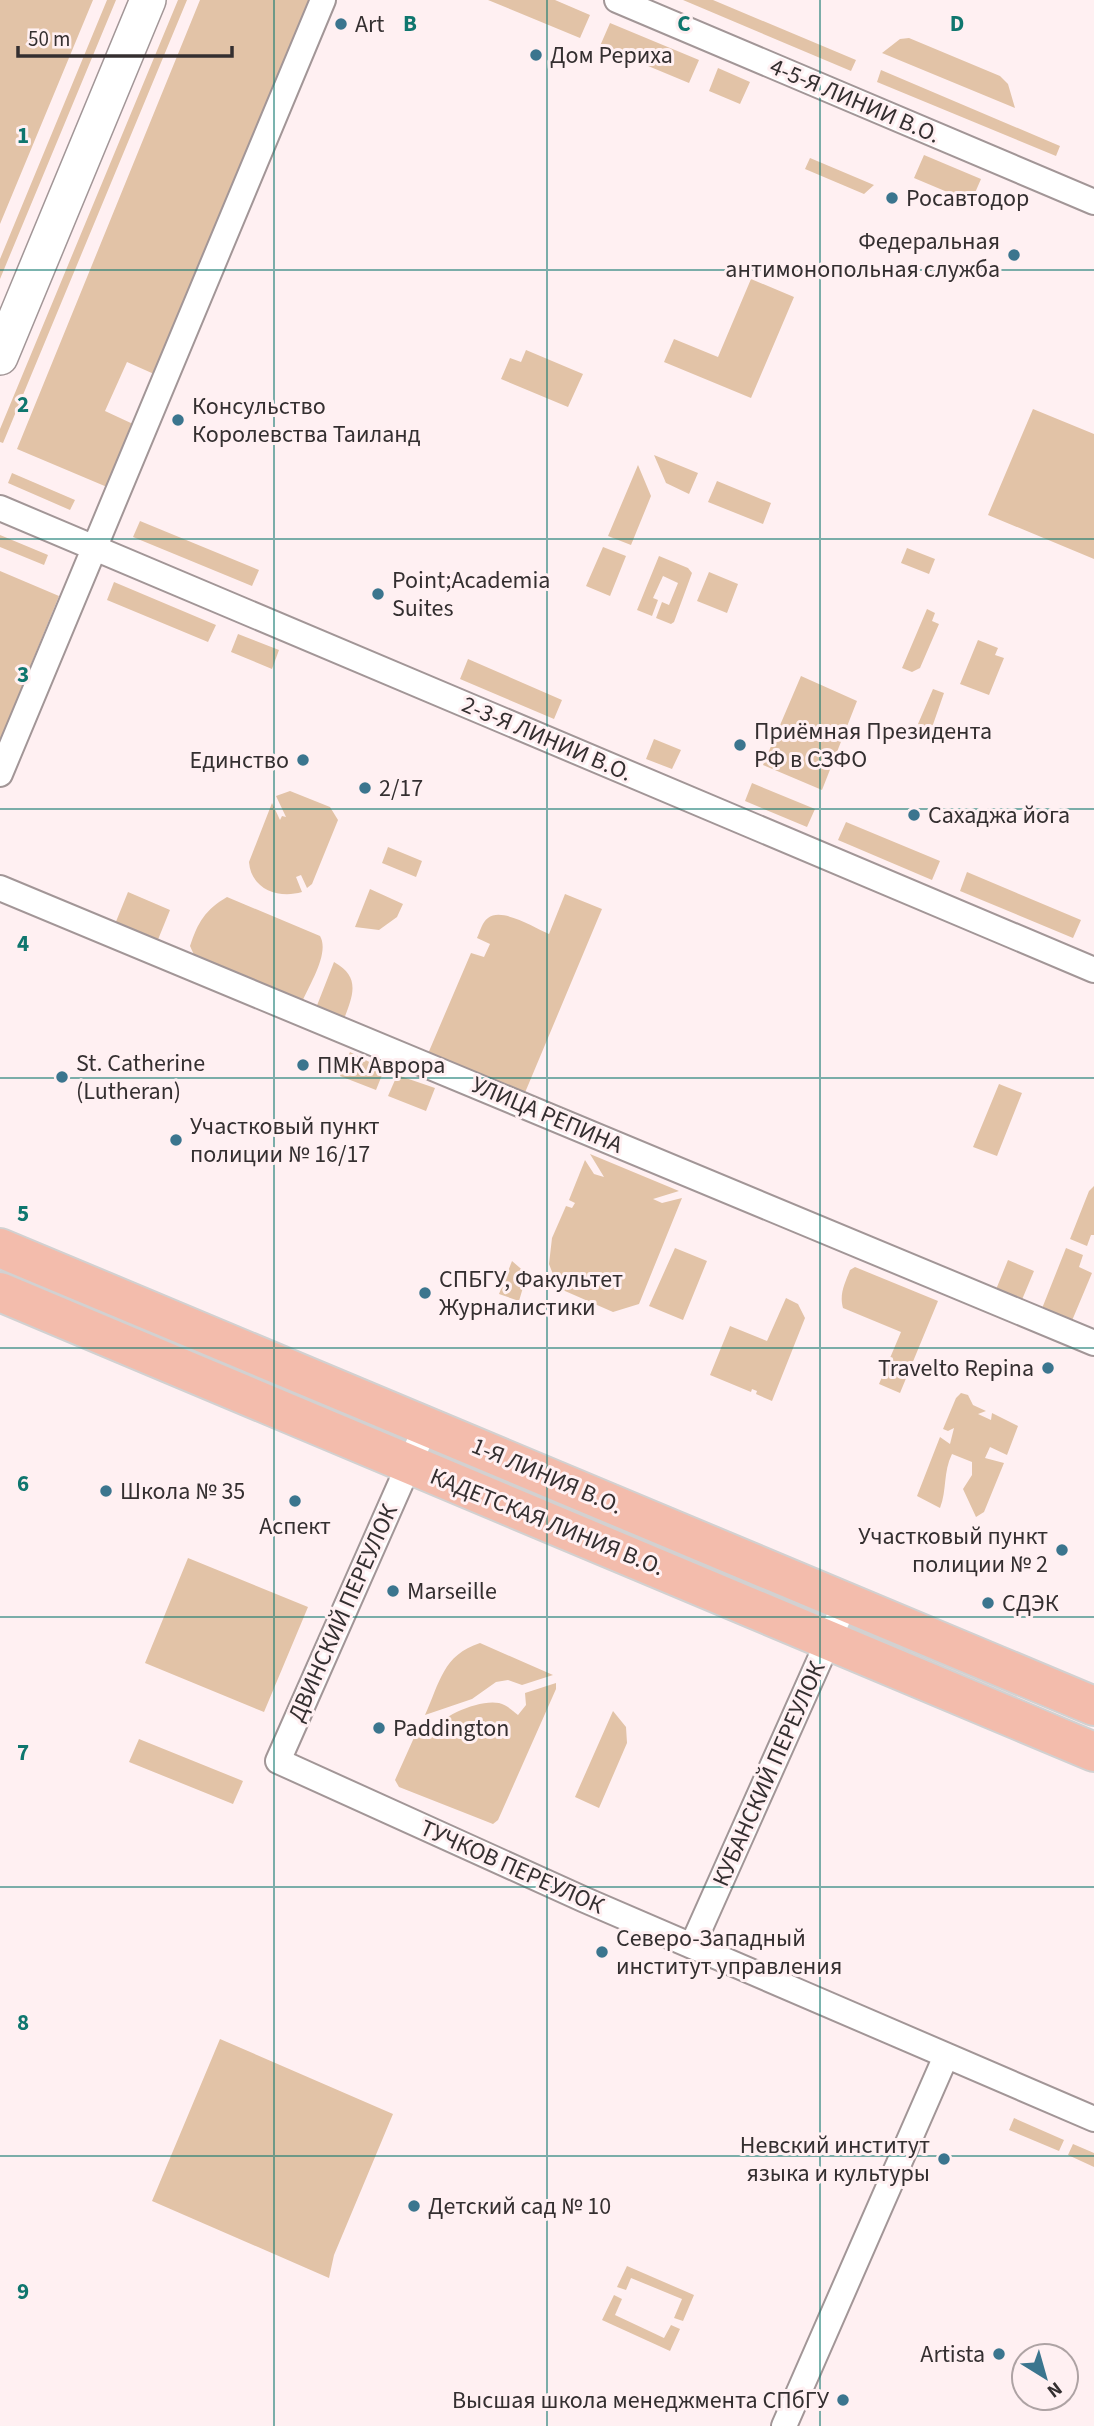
<svg xmlns="http://www.w3.org/2000/svg" width="1094" height="2426" font-family="'Source Sans 3',sans-serif">
<rect width="100%" height="100%" fill="#fff0f2"/>
<!-- green -->
<path fill="#e2c3a7" d="M0 0H93L0 224Z
M107 0H116L0 279V259Z
M178 0H187L3 443 0 442V429Z
M200 0H310L154 374 127 362 105 411 133 424 107 487 17 449Z
M488 0H555L590 15 580 38Z
M683 0H713L856 60 851 71Z
M610 23 699 60 689 83 600 46Z
M909 38 1000 76 1008 84 1015 108 882 53 900 39Z
M718 68 750 82 740 104 709 91Z
M881 70 1060 146 1056 156 877 82Z
M924 155 981 179 971 202 914 178Z
M810 158 874 185 864 194 805 169Z
M751 279 794 297 751 398 664 362 674 339 718 357Z
M526 350 583 374 568 407 501 379 510 358 521 362Z
M1033 409 1094 434V559L988 515Z
M654 455 698 473 689 494 666 483Z
M638 465 651 496 631 545 608 536Z
M12 473 75 500 70 510 8 483Z
M717 481 771 503 763 524 708 502Z
M140 521 259 570 252 586 133 537Z
M0 535 48 555 44 565 0 547Z
M603 547 626 556 610 596 586 586Z
M907 548 935 559 929 574 901 563Z
M659 556 688 568 692 573 674 622 671 624 656 618 662 602 669 605 678 583 663 576 653 598 658 600 652 616 637 610Z
M0 571 59 596 0 740Z
M709 572 738 584 727 613 697 601Z
M114 582 216 625 208 642 107 600Z
M927 609 935 613 932 621 939 624 920 668 912 672 902 668Z
M238 634 279 650 272 669 231 652Z
M978 640 998 648 995 655 1004 658 989 695 960 684Z
M468 659 562 700 554 719 460 679Z
M801 676 857 701 822 790 763 765Z
M933 689 944 693 929 736 921 732 918 724Z
M654 739 681 750 672 769 646 759Z
M752 783 815 809 807 827 745 801Z
M290 791 330 807 338 820 312 884 307 888 301 875 296 877 302 892C278 899 251 889 249 862L272 803 280 820 282 816 286 817 276 796Z
M846 822 940 861 932 880 838 840Z
M388 847 422 861 416 877 382 863Z
M967 872 1081 920 1073 938 960 891Z
M370 889 403 904 397 917 379 930 355 927Z
M128 892 170 910 157 942 115 924Z
M565 894 602 909 524 1095 427 1056 471 953 484 957 490 944 477 938C480 932 482 922 488 918 502 907 535 928 549 934Z
M227 897 320 936C330 953 309 985 302 1002L195 957 190 946C198 922 205 910 227 897Z
M334 962C361 977 353 995 344 1019L316 1008Z
M350 1052 381 1068 382 1075 376 1090 340 1076Z
M400 1076 435 1088 426 1111 388 1096 395 1080Z
M999 1084 1022 1093 997 1156 973 1147Z
M590 1154 679 1191 653 1199 662 1203 682 1198 639 1304 613 1312 565 1291 557 1285 549 1264 552 1238 566 1206 572 1208 575 1203 569 1200 585 1160 594 1174 604 1177Z
M1094 1186V1235H1091L1087 1246 1070 1239 1089 1191Z
M675 1248 707 1261 683 1320 649 1306Z
M1066 1248 1083 1255 1079 1267 1092 1273 1071 1323 1041 1311Z
M1008 1260 1034 1271 1021 1302 995 1292Z
M512 1261 527 1274 519 1301 499 1294Z
M855 1267 938 1301 900 1393 879 1384 901 1332 843 1308C839 1294 845 1283 850 1270Z
M786 1298 798 1304 805 1318 772 1401 756 1394 757 1391 752 1389 751 1392 710 1375 730 1326 767 1341Z
M961 1393 968 1395 973 1405 986 1411 978 1414 991 1420 992 1413 1018 1426 1007 1455 990 1447 985 1458 1004 1463 984 1512 976 1517 963 1489 972 1475V1462L952 1454C943 1472 947 1490 940 1508L917 1496 940 1437 950 1444 954 1428 948 1431 943 1429 956 1398Z
M188 1558 308 1607 264 1712 145 1663Z
M480 1643 553 1675 522 1685 508 1680 496 1682 472 1699 425 1715C440 1682 443 1655 480 1643Z
M556 1683V1689L498 1820 493 1824 399 1787 395 1780 421 1722 430 1733C440 1716 479 1699 499 1703 507 1705 513 1711 518 1715L526 1705 525 1693Z
M613 1711 626 1727 627 1743 599 1808 575 1797Z
M139 1739 243 1781 233 1804 129 1762Z
M220 2039 393 2114 334 2255 329 2278 152 2201Z
M1014 2118 1064 2140 1059 2151 1009 2130Z
M1073 2144 1094 2153V2167L1068 2155Z
M627 2266 694 2295 683 2321 674 2318 682 2299 631 2278 626 2290 617 2287Z
M614 2295 622 2299 615 2315 664 2338 671 2325 680 2329 670 2351 602 2320Z"/>
<g fill="none" stroke-linecap="round" stroke-linejoin="round">
<!-- minor casing -->
<g stroke="#a29697" stroke-width="28">
<path id="minor" d="M617 0 1094 202
M0 508 1094 970
M0 774 323 0
M0 888 1094 1343
M426 1426 278 1761 585 1900 1094 2119
M692 1946 846 1601
M784 2426 946 2056"/>
</g>
<!-- secondary casing -->
<g stroke="#a29697" stroke-width="38">
<path id="secondary" d="M0 357 148 0"/>
</g>
<!-- primary casing -->
<g stroke="#d2d1d1" stroke-width="42">
<path id="primary" d="M0 1248 1094 1706
M0 1292 1094 1752"/>
</g>
<!-- minor -->
<use href="#minor" stroke="#fff" stroke-width="24"/>
<!-- secondary -->
<use href="#secondary" stroke="#fff" stroke-width="35"/>
<!-- primary -->
<use href="#primary" stroke="#f3bcac" stroke-width="38"/>
</g>
<!-- grid -->
<path fill="none" stroke="#0f766e" stroke-width="2" stroke-opacity="0.55" d="M274 0V2426M547 0V2426M820 0V2426M0 270H1094M0 539H1094M0 809H1094M0 1078H1094M0 1348H1094M0 1617H1094M0 1887H1094M0 2156H1094"/>
<!-- markers -->
<g fill="#3b758e" stroke="#fff0f2" stroke-width="2.5">
<circle cx="341" cy="24" r="7"/>
<circle cx="536" cy="55" r="7"/>
<circle cx="892" cy="198" r="7"/>
<circle cx="1014" cy="255" r="7"/>
<circle cx="178" cy="420" r="7"/>
<circle cx="378" cy="594" r="7"/>
<circle cx="740" cy="745" r="7"/>
<circle cx="303" cy="760" r="7"/>
<circle cx="365" cy="788" r="7"/>
<circle cx="914" cy="815" r="7"/>
<circle cx="303" cy="1065" r="7"/>
<circle cx="62" cy="1077" r="7"/>
<circle cx="176" cy="1140" r="7"/>
<circle cx="425" cy="1293" r="7"/>
<circle cx="1048" cy="1368" r="7"/>
<circle cx="106" cy="1491" r="7"/>
<circle cx="295" cy="1501" r="7"/>
<circle cx="1062" cy="1550" r="7"/>
<circle cx="393" cy="1591" r="7"/>
<circle cx="988" cy="1603" r="7"/>
<circle cx="379" cy="1728" r="7"/>
<circle cx="602" cy="1952" r="7"/>
<circle cx="944" cy="2159" r="7"/>
<circle cx="414" cy="2206" r="7"/>
<circle cx="999" cy="2354" r="7"/>
<circle cx="843" cy="2400" r="7"/>
</g>
<g text-anchor="middle" dominant-baseline="central" stroke-width="6" stroke-linejoin="round" paint-order="stroke">
<!-- poi labels -->
<g font-size="24" fill="#342f30" stroke="#fff0f2" text-anchor="start">
<text x="355" y="24">Art</text>
<text x="550" y="55">Дом Рериха</text>
<text x="906" y="198">Росавтодор</text>
<text x="1000" y="241" text-anchor="end">Федеральная<tspan x="1000" dy="28">антимонопольная служба</tspan></text>
<text x="192" y="406">Консульство<tspan x="192" dy="28">Королевства Таиланд</tspan></text>
<text x="392" y="580">Point;Academia<tspan x="392" dy="28">Suites</tspan></text>
<text x="754" y="731">Приёмная Президента<tspan x="754" dy="28">РФ в СЗФО</tspan></text>
<text x="289" y="760" text-anchor="end">Единство</text>
<text x="379" y="788">2/17</text>
<text x="928" y="815">Сахаджа йога</text>
<text x="76" y="1063">St. Catherine<tspan x="76" dy="28">(Lutheran)</tspan></text>
<text x="317" y="1065">ПМК Аврора</text>
<text x="190" y="1126">Участковый пункт<tspan x="190" dy="28">полиции № 16/17</tspan></text>
<text x="439" y="1279">СПБГУ, Факультет<tspan x="439" dy="28">Журналистики</tspan></text>
<text x="1034" y="1368" text-anchor="end">Travelto Repina</text>
<text x="120" y="1491">Школа № 35</text>
<text x="295" y="1526" text-anchor="middle">Аспект</text>
<text x="1048" y="1536" text-anchor="end">Участковый пункт<tspan x="1048" dy="28">полиции № 2</tspan></text>
<text x="407" y="1591">Marseille</text>
<text x="1002" y="1603">СДЭК</text>
<text x="393" y="1728">Paddington</text>
<text x="616" y="1938">Северо-Западный<tspan x="616" dy="28">институт управления</tspan></text>
<text x="930" y="2145" text-anchor="end">Невский институт<tspan x="930" dy="28">языка и культуры</tspan></text>
<text x="428" y="2206">Детский сад № 10</text>
<text x="985" y="2354" text-anchor="end">Artista</text>
<text x="829" y="2400" text-anchor="end">Высшая школа менеджмента СПбГУ</text>
</g>
<!-- street labels -->
<g font-size="24" fill="#342f30" stroke="#fff0f2">
<text transform="translate(855 101) rotate(23)">4-5-Я ЛИНИИ В.О.</text>
<text transform="translate(547 739) rotate(23)">2-3-Я ЛИНИИ В.О.</text>
<text transform="translate(547 1115) rotate(23)">УЛИЦА РЕПИНА</text>
<text transform="translate(547 1476) rotate(23)">1-Я ЛИНИЯ В.О.</text>
<text transform="translate(547 1522) rotate(22)">КАДЕТСКАЯ ЛИНИЯ В.О.</text>
<text transform="translate(343 1613) rotate(-66)">ДВИНСКИЙ ПЕРЕУЛОК</text>
<text transform="translate(769 1774) rotate(-66)">КУБАНСКИЙ ПЕРЕУЛОК</text>
<text transform="translate(512 1867) rotate(24)">ТУЧКОВ ПЕРЕУЛОК</text>
</g>
</g>
<g font-size="23" text-anchor="middle" font-weight="bold" fill="#0f766e" stroke="#fff0f2" stroke-width="6" stroke-linejoin="round" paint-order="stroke">
<text x="410" y="31">B</text>
<text x="684" y="31">C</text>
<text x="957" y="31">D</text>
<text x="23" y="143">1</text>
<text x="23" y="412">2</text>
<text x="23" y="682">3</text>
<text x="23" y="951">4</text>
<text x="23" y="1221">5</text>
<text x="23" y="1491">6</text>
<text x="23" y="1760">7</text>
<text x="23" y="2030">8</text>
<text x="23" y="2299">9</text>
</g>
<!-- north arrow -->
<g transform="translate(1045 2377) rotate(143)"><circle r="33" fill="#fff0f2" stroke="#aea3a4" stroke-width="2"/>
<path d="M0-5L12 26L0 18L-12 26Z" fill="#3b758e"/>
<text y="-10" font-size="19" font-weight="bold" text-anchor="middle" fill="#342f30">N</text>
</g>
<!-- scale -->
<path d="M18 46v10h214v-10" fill="none" stroke="#342f30" stroke-width="3.5"/>
<text x="28" y="46" font-size="21" fill="#342f30" stroke="#fff0f2" stroke-width="5" paint-order="stroke">50 m</text>
</svg>
